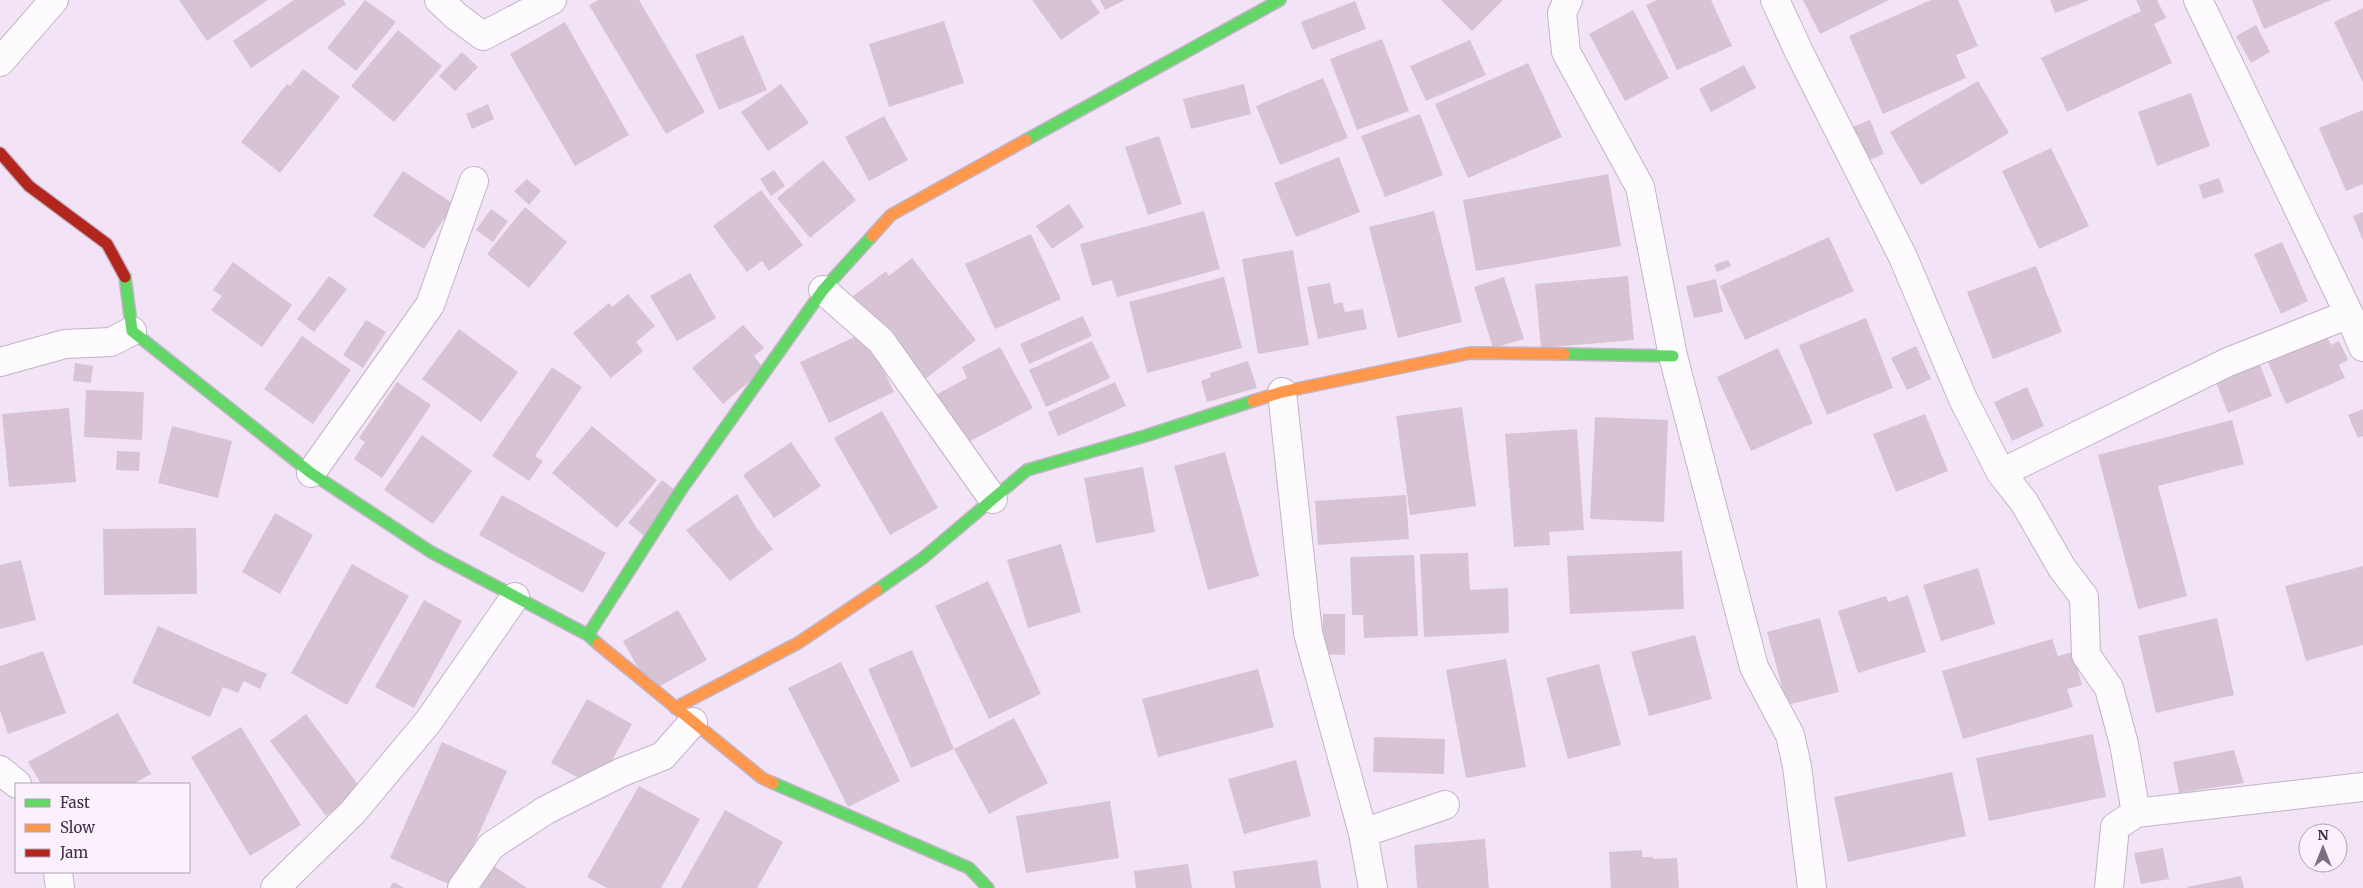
<svg xmlns="http://www.w3.org/2000/svg" width="2363" height="888" font-family="Merriweather,serif">
<rect width="100%" height="100%" fill="#f2e4f6"/>
<!-- building -->
<path fill="#d7c3d4" d="M179 0H268L207 41Z
M294 0H343L346 4 251 68 233 41Z
M365 0 396 22 356 71 327 48Z
M598 0H639L705 112 666 134 589 5Z
M1032 0H1091L1100 13 1061 40Z
M1100 0H1125L1105 10Z
M1441 0H1503L1472 31Z
M1657 0H1711L1732 46 1677 70 1646 5Z
M1803 0H1889L1820 34Z
M1931 0H1958L1978 46 1956 55 1966 78 1883 114 1849 36Z
M2050 0H2090L2055 13Z
M2136 0H2157L2166 18 2154 24 2172 63 2067 112 2041 58 2141 11Z
M2252 0H2331L2264 29Z
M1355 1 1366 29 1312 50 1301 22Z
M2363 8V83L2334 22Z
M1633 10 1669 78 1625 101 1589 34Z
M944 21 964 83 889 107 869 44Z
M565 22 629 135 575 166 510 54Z
M2256 25 2270 52 2251 63 2236 36Z
M398 30 442 66 394 122 351 86Z
M743 35 767 90 719 110 695 55Z
M1382 39 1409 111 1357 130 1330 59Z
M1470 40 1486 75 1426 101 1410 66Z
M462 52 478 67 455 91 439 76Z
M1528 63 1562 137 1468 178 1435 104Z
M1744 65 1756 88 1711 112 1699 89Z
M303 69 340 97 280 173 241 142 287 84 290 86Z
M1323 78 1348 138 1280 165 1256 106Z
M1978 81 2009 133 1921 185 1890 132Z
M781 84 809 123 768 151 741 112Z
M1244 84 1251 114 1191 129 1183 99Z
M2191 93 2210 146 2157 166 2138 112Z
M488 104 494 119 472 129 466 114Z
M2363 110V184L2346 191 2319 128Z
M1420 114 1443 175 1385 197 1361 136Z
M884 116 908 160 869 181 845 137Z
M1870 120 1884 154 1859 164 1845 130Z
M1159 136 1182 204 1148 215 1125 147Z
M2051 148 2089 226 2039 249 2002 171Z
M1339 157 1360 212 1296 237 1274 183Z
M823 160 856 200 810 238 777 198Z
M774 170 785 186 771 196 760 179Z
M403 171 454 204 424 249 373 216Z
M1608 174 1621 246 1476 271 1463 200Z
M2219 178 2224 192 2203 199 2199 185Z
M527 179 541 191 529 205 514 191Z
M761 190 803 245 769 271 762 261 747 272 713 226Z
M1069 204 1084 227 1052 249 1036 226Z
M525 207 567 242 529 288 487 254Z
M491 209 508 221 493 242 476 230Z
M1204 211 1220 269 1117 297 1112 280 1092 286 1080 244Z
M1434 211 1462 322 1398 338 1369 227Z
M2363 212V241L2353 216Z
M1031 234 1061 299 995 329 965 264Z
M1829 237 1854 291 1745 340 1720 286Z
M2282 242 2308 301 2281 314 2254 254Z
M1293 250 1309 345 1258 354 1242 259Z
M912 258 976 340 920 383 853 296 886 271 889 276Z
M1728 260 1731 266 1717 272 1714 265Z
M233 262 292 305 262 347 211 310 222 296 213 290Z
M2036 266 2062 332 1993 359 1967 292Z
M690 273 716 318 677 341 650 296Z
M329 276 347 289 314 332 297 319Z
M1628 276 1634 340 1541 348 1535 284Z
M1224 277 1242 348 1147 373 1129 302Z
M1504 277 1524 339 1493 348 1474 287Z
M1716 279 1723 312 1694 318 1686 286Z
M1330 283 1334 304 1342 302 1345 312 1363 309 1367 329 1318 339 1307 287Z
M628 294 655 326 636 342 643 351 611 378 573 333 609 303 612 307Z
M1083 316 1092 336 1029 364 1020 344Z
M1866 318 1893 388 1827 415 1799 345Z
M366 320 386 332 363 368 343 355Z
M743 325 764 348 754 356 764 369 723 404 692 368Z
M459 329 518 372 481 422 422 379Z
M866 332 894 392 829 423 800 362Z
M302 336 351 370 313 424 264 389Z
M2327 337 2331 345 2339 341 2348 360 2339 365 2345 378 2286 404 2268 362Z
M1092 341 1110 378 1046 407 1029 370Z
M1916 346 1931 379 1907 390 1891 358Z
M1000 347 1033 408 959 447 932 397 967 378 962 367Z
M1778 348 1813 423 1751 451 1717 377Z
M1248 361 1257 388 1207 402 1201 381 1211 377 1210 373Z
M75 363 93 366 91 383 73 381Z
M2260 365 2272 396 2228 413 2216 382Z
M552 367 582 387 535 456 543 461 529 481 492 456Z
M397 382 431 405 382 478 354 459 365 442 359 438Z
M1115 382 1126 406 1058 436 1048 412Z
M2027 387 2044 426 2012 441 1994 402Z
M86 390 144 392 142 440 84 437Z
M1462 407 1476 506 1410 515 1396 416Z
M69 408 76 482 9 487 2 414Z
M2363 409V436L2358 438 2348 415Z
M882 411 938 508 890 535 834 438Z
M1925 414 1948 471 1896 492 1873 434Z
M1595 417 1668 420 1664 522 1590 519Z
M2232 420 2244 464 2158 486 2187 596 2138 609 2098 455Z
M172 426 232 441 218 498 158 483Z
M592 426 657 480 617 528 552 473Z
M1577 429 1584 530 1549 532 1550 545 1514 547 1505 434Z
M422 435 472 471 433 524 384 490Z
M791 442 821 486 774 518 743 475Z
M117 451 140 452 139 471 116 470Z
M1225 452 1259 576 1208 590 1174 466Z
M1143 467 1155 532 1096 543 1084 478Z
M662 480 680 494 646 537 628 523Z
M737 494 756 527 773 549 730 581 686 530Z
M502 495 606 553 583 593 479 535Z
M1406 495 1409 539 1318 545 1315 501Z
M275 513 313 535 280 594 242 572Z
M196 528 197 594 104 595 103 529Z
M1061 544 1081 612 1028 628 1007 560Z
M1682 551 1684 609 1570 614 1567 556Z
M1468 553 1470 590 1508 588 1509 633 1424 637 1420 554Z
M1414 555 1418 636 1364 638 1363 615H1352L1350 557Z
M21 560 36 620 0 629V565Z
M352 564 409 596 347 705 291 673Z
M2363 566V645L2306 661 2285 586Z
M1978 568 1995 624 1941 641 1923 585Z
M988 581 1041 694 989 719 935 606Z
M1908 595 1926 652 1858 673 1838 611 1886 596 1888 602Z
M424 600 462 621 414 708 375 687Z
M678 610 707 660 651 691 623 641Z
M1323 614H1345V655L1322 654Z
M1820 618 1839 692 1787 705 1767 632Z
M2217 618 2234 695 2156 713 2138 636Z
M158 626 267 674 260 689 244 681 238 693 223 687 210 717 132 683Z
M1695 635 1712 699 1649 716 1631 652Z
M2052 639 2058 656 2073 652 2082 685 2067 689 2073 707 1963 739 1942 671Z
M912 650 954 749 911 768 868 669Z
M43 651 66 713 8 734 0 711V666Z
M1506 659 1526 767 1466 778 1446 670Z
M841 662 900 781 848 807 788 688Z
M1599 664 1621 745 1568 759 1546 678Z
M1258 669 1274 727 1158 757 1142 699Z
M587 699 632 724 597 788 551 763Z
M118 713 151 774 133 784H41L28 762Z
M306 714 362 790 326 816 270 741Z
M1014 718 1048 783 989 814 954 749Z
M241 727 301 825 250 856 191 757Z
M2093 734 2106 797 1989 821 1976 758Z
M1374 737 1445 739 1444 774 1373 772Z
M442 742 507 771 455 887 390 858Z
M2234 750 2244 783 2179 793 2173 762Z
M1296 760 1311 816 1244 834 1228 779Z
M1952 772 1966 836 1848 862 1834 797Z
M639 786 700 819 661 888H607L587 877Z
M1110 801 1119 858 1026 873 1016 816Z
M725 810 783 842 757 888H681Z
M1485 839 1489 888H1417L1414 845Z
M2163 848 2169 879 2141 884 2134 853Z
M1642 850V857H1653V859L1677 858 1679 888H1611L1609 852Z
M1317 860 1321 888H1235L1233 871Z
M1188 864 1192 888H1136L1134 871Z
M492 865 527 888H477Z
M2241 876 2244 888H2188L2187 887Z
M393 882 405 888H390Z"/>
<g fill="none" stroke-linecap="round" stroke-linejoin="round">
<!-- street casing -->
<g stroke="#c2b4c6" stroke-width="30">
<path id="street" d="M439 0 456 16 483 36 552 0
M1568 0 1562 13 1566 52 1640 187 1673 356 1754 667 1790 735 1797 766 1812 888
M1775 0 1800 54 1903 257 1963 399 2001 473 2024 502 2062 568 2084 597 2086 655 2109 688 2124 744 2136 813
M2198 0 2349 314 2363 347
M0 62 54 0
M823 290 881 341 993 499
M0 362 65 344 111 342 132 331
M1282 392 1308 633 1363 833 1373 888
M311 473 430 305 474 181
M2001 473 2228 362 2349 314
M0 770 17 784
M1363 833 1445 805
M58 872 60 888
M275 888 353 812 428 722 515 597
M462 888 491 846 546 810 622 772 663 756 693 722
M2109 888 2115 827 2136 813 2363 787"/>
</g>
<!-- fast casing -->
<g stroke="#c2b4c6" stroke-width="14">
<path id="fast" d="M1026 140 1280 0
M125 277 132 331 311 473 431 552 588 635 598 644
M1564 354 1673 356
M877 590 923 558 1027 470 1145 436 1253 401
M588 635 681 490 823 290 872 236
M773 783 969 868 988 888"/>
</g>
<!-- slow casing -->
<g stroke="#c2b4c6" stroke-width="14">
<path id="slow" d="M872 236 891 215 1026 140
M1253 401 1282 392 1470 353 1564 354
M598 644 762 778 773 783
M675 708 798 643 877 590"/>
</g>
<!-- jam casing -->
<g stroke="#c2b4c6" stroke-width="14">
<path id="jam" d="M0 153 29 186 107 244 125 277"/>
</g>
<!-- street -->
<use href="#street" stroke="#fdfbfe" stroke-width="28"/>
<!-- fast -->
<use href="#fast" stroke="#63d668" stroke-width="11"/>
<!-- slow -->
<use href="#slow" stroke="#ff974d" stroke-width="11"/>
<!-- jam -->
<use href="#jam" stroke="#b3261e" stroke-width="11"/>
</g>
<!-- legend -->
<rect x="15" y="783" width="175" height="90" fill="#faf1fc" stroke="#b0a3b3"/>
<rect x="25" y="799" width="25" height="8" fill="#63d668" stroke="#b0a3b3"/>
<text x="60" y="808" font-size="15" fill="#412f45">Fast</text>
<rect x="25" y="824" width="25" height="8" fill="#ff974d" stroke="#b0a3b3"/>
<text x="60" y="833" font-size="15" fill="#412f45">Slow</text>
<rect x="25" y="849" width="25" height="8" fill="#b3261e" stroke="#b0a3b3"/>
<text x="60" y="858" font-size="15" fill="#412f45">Jam</text>
<!-- north arrow -->
<g transform="translate(2323 848)"><circle r="24" fill="#faf1fc" stroke="#b0a3b3"/>
<path d="M0-4L9 19L0 12L-9 19Z" fill="#7f6e83"/>
<text y="-8" font-size="14" font-weight="bold" text-anchor="middle" fill="#412f45">N</text>
</g>
</svg>
